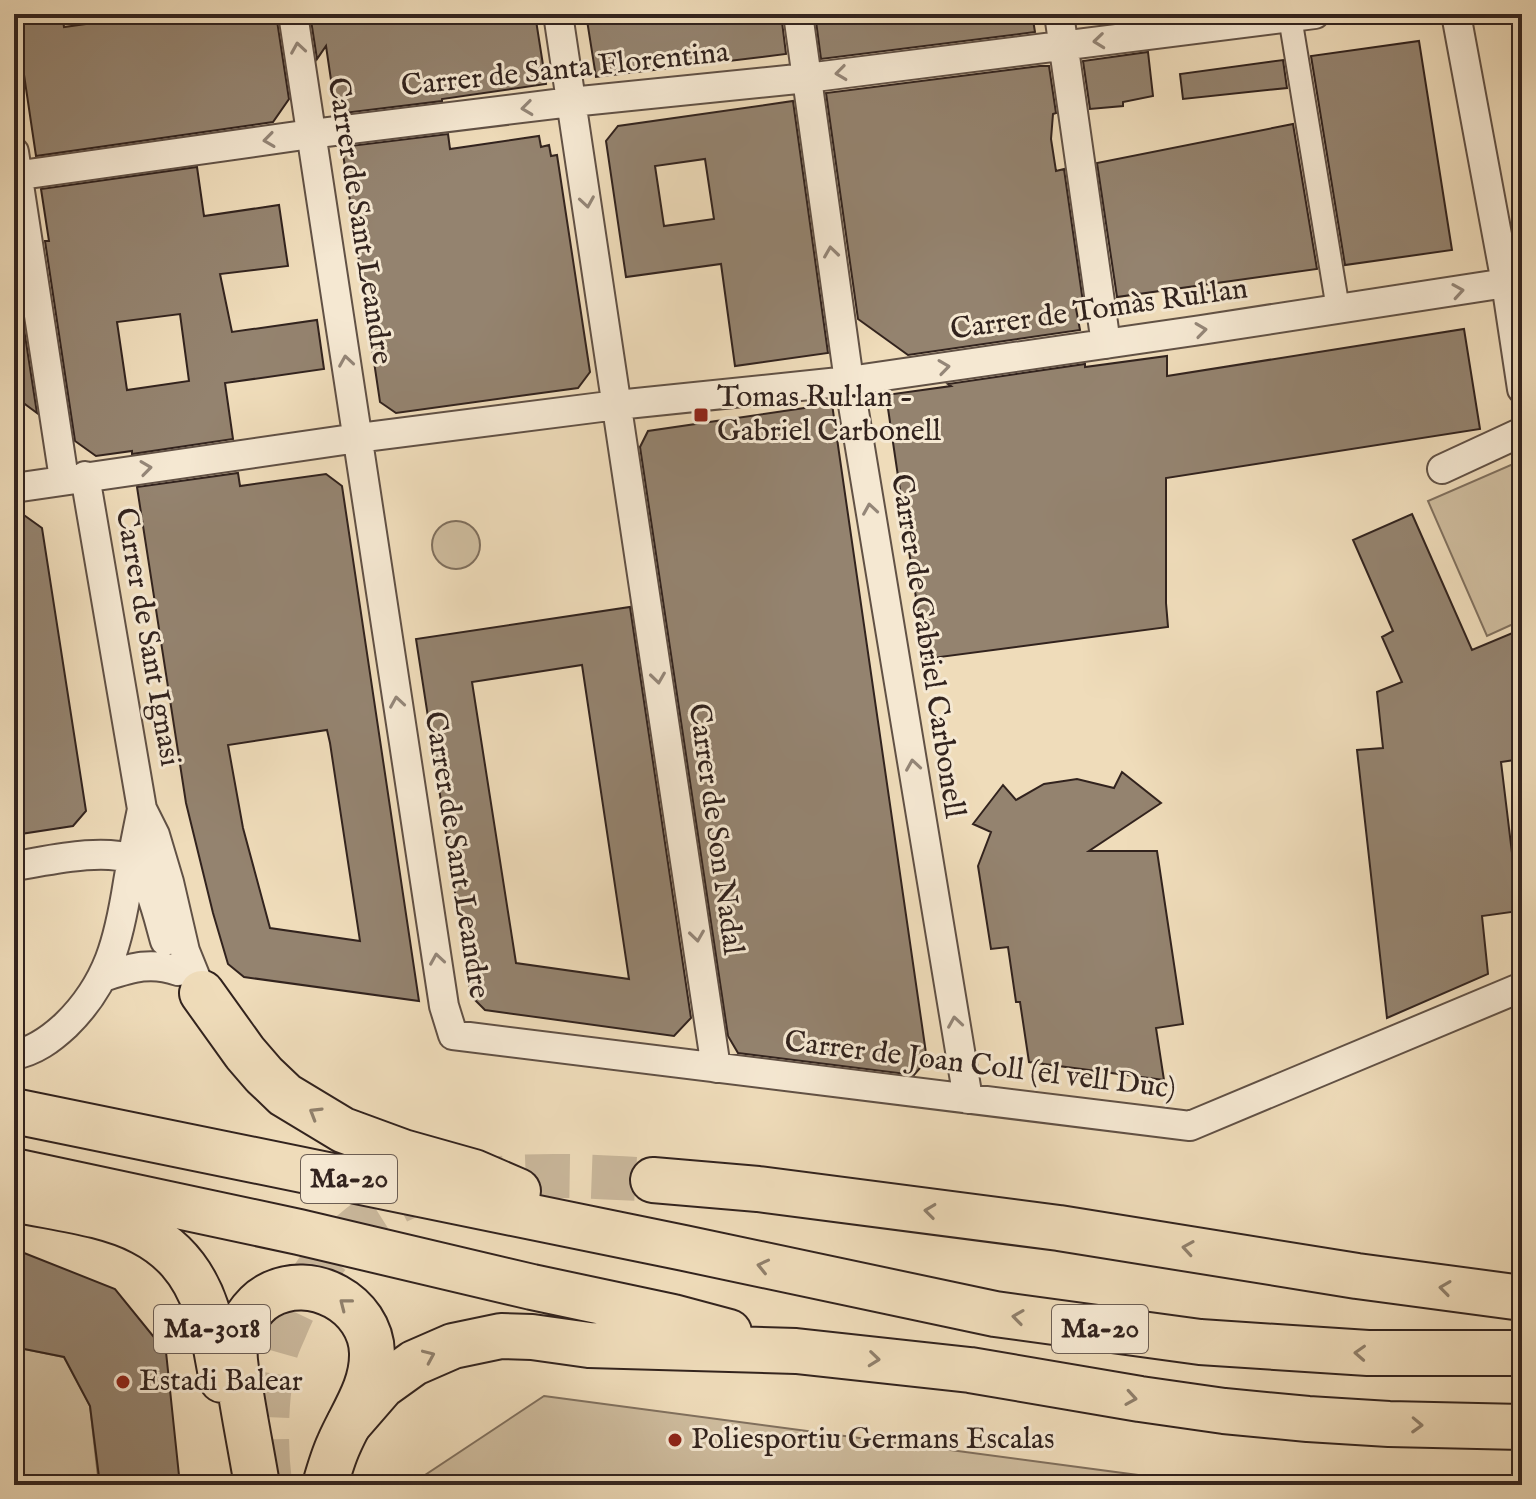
<svg xmlns="http://www.w3.org/2000/svg" width="1536" height="1499" font-family="'IM FELL English',serif">
<rect width="100%" height="100%" fill="#efdcba"/>
<filter id="stains"><feTurbulence type="fractalNoise" baseFrequency=".0025" numOctaves="4"/><feColorMatrix values="0 0 0 0 .2 0 0 0 0 .09 0 0 0 0 .02 0 0 0 .5 -.17"/></filter>
<radialGradient id="worn" r=".72"><stop offset=".6" stop-color="#630" stop-opacity="0"/><stop offset="1" stop-color="#630" stop-opacity=".3"/></radialGradient>
<!-- green -->
<path fill="#cfbd9f" stroke="#80705e" stroke-width="2" d="M1520 461 1522 465V620L1487 636 1428 501Z
M432 545a24 24 0 1 1 48 0a24 24 0 1 1-48 0Z
M14 1347 64 1357 90 1406 99 1485H14Z
M544 1396 1198 1483 1199 1485H410Z"/>
<!-- building -->
<path fill="#94836f" stroke="#32231e" stroke-width="2" fill-rule="evenodd" d="M15 14H62L64 27 129 18V14H276L289 99 273 122 36 156Z
M310 14H535L546 84 442 99V101L336 114 326 46 317 59Z
M586 14H781L786 54 596 77Z
M815 14H1032L1035 32 821 59Z
M1419 41 1452 250 1345 265 1311 56Z
M1148 52 1153 96 1123 102V106L1090 109 1083 61Z
M1283 60 1287 88 1183 99 1180 74Z
M1040 66H1049L1056 113 1053 114 1051 139 1056 171 1064 169 1083 302 1075 303 1080 330 908 355 858 319 826 93Z
M793 101 828 353 735 366 721 264 626 277 606 141 618 126ZM705 159 714 219 664 226 655 166Z
M1293 124 1317 269 1117 297 1097 163Z
M448 134 450 149 539 136 541 147 549 145 551 156 557 155 590 372 578 388 396 413 380 402 342 147Z
M197 167 204 216 279 205 288 266 220 274 232 332 317 320 324 369 225 383 233 439 132 454V451L96 456 75 441 45 241H49L41 189ZM180 314 189 381 127 390 117 322Z
M14 264 37 413 14 396Z
M1464 329 1480 429 1166 478V603L1168 627 925 659 886 395 951 386 948 384 1085 364V367L1167 356V376Z
M832 404 927 1060 914 1075 738 1053 728 1036 640 447 648 431Z
M238 473 240 486 326 474 342 486 419 1001 244 977 228 964 213 913 186 803 137 487ZM327 730 330 743 360 941 270 928 243 828 228 745Z
M14 508 42 528 86 811 73 826 14 835Z
M1412 514 1472 650 1522 629V738L1518 737 1514 760 1501 762 1519 911 1482 916 1488 974 1387 1018 1357 750 1383 748 1377 692 1402 682 1382 637 1393 631 1353 540Z
M630 607 691 1018 674 1036 485 1010 471 996 416 639ZM582 665 629 979 516 963 472 682Z
M1122 772 1161 803 1089 851H1157L1183 1024 1156 1028 1164 1080 1029 1062 1020 1002H1016L1008 947 991 949 978 866 991 832 973 824 1003 785 1016 800 1044 784 1077 779 1114 788Z
M14 1249 115 1289 166 1352 180 1485H100L90 1406 64 1357 14 1347Z"/>
<g fill="none" stroke-linecap="round" stroke-linejoin="round">
<!-- motorway-tunnel -->
<path stroke="#c9b79b" stroke-width="44" stroke-dasharray="44 22" stroke-linecap="butt" d="M270 1483C265 1444 266 1394 275 1356 277 1346 282 1337 286 1327 314 1259 363 1208 435 1187 446 1183 459 1183 471 1181 531 1173 592 1176 653 1180"/>
<!-- pedestrian casing -->
<g stroke="#615145" stroke-width="26">
<path id="pedestrian" d="M1290 17 1338 309"/>
</g>
<!-- minor casing -->
<g stroke="#615145" stroke-width="32">
<path id="minor" d="M293 14 444 1006 453 1035 1190 1126 1522 987
M558 14 716 1068
M798 14 849 381 968 1099
M1059 14 1106 344
M1456 14 1506 283 1522 389
M14 152 64 479
M14 176 311 134 571 102 807 78 1315 14
M1442 469 1522 432
M85 476 142 809 155 835 169 882 185 951 202 993
M14 488 358 438 617 405 849 381 1201 330 1506 283 1522 277
M132 859C151 883 157 913 165 941
M14 866C48 861 100 848 132 859
M103 977C131 968 150 961 178 971
M14 1055C35 1051 51 1039 66 1025 109 983 119 939 128 882 132 858 137 833 142 809"/>
</g>
<!-- primary casing -->
<g stroke="#32231e" stroke-width="48">
<path id="primary" d="M14 1199C94 1216 175 1217 206 1308 214 1331 217 1356 222 1380
M257 1485C252 1455 246 1425 241 1394 238 1380 233 1361 235 1346 236 1336 241 1325 246 1318 252 1309 259 1301 268 1296 311 1271 371 1304 372 1353 373 1387 352 1414 339 1444 333 1457 329 1471 325 1485"/>
</g>
<!-- motorway casing -->
<g stroke="#32231e" stroke-width="48">
<path id="motorway" d="M202 993 245 1053 264 1075 285 1095 343 1130 403 1152 474 1172 518 1191
M14 1111 684 1248 995 1314 1200 1342 1368 1353H1522
M14 1171 299 1232 532 1287 673 1317 729 1332
M653 1180 758 1189 1059 1228 1357 1276 1522 1298
M349 1424 382 1386 414 1363 453 1346 501 1336 532 1337 589 1345 796 1351 970 1370 1140 1399 1224 1411 1308 1419 1389 1424 1522 1427"/>
</g>
<!-- pedestrian -->
<use href="#pedestrian" stroke="#f5e8d2" stroke-width="22"/>
<!-- minor -->
<use href="#minor" stroke="#f5e8d2" stroke-width="28"/>
<!-- primary -->
<use href="#primary" stroke="#efdcba" stroke-width="44"/>
<!-- motorway -->
<use href="#motorway" stroke="#efdcba" stroke-width="44"/>
</g>
<!-- one-way arrows -->
<defs><path id="oneway-chevron" d="M-2-3.5L2.5 0L-2 3.5" fill="none" stroke-width="1.6" stroke-linecap="round" stroke-linejoin="round" transform="scale(2)"/></defs>
<g stroke="#948678">
<use href="#oneway-chevron" transform="translate(1099 41) rotate(174)"/>
<use href="#oneway-chevron" transform="translate(298 48) rotate(-99)"/>
<use href="#oneway-chevron" transform="translate(841 73) rotate(173)"/>
<use href="#oneway-chevron" transform="translate(527 108) rotate(173)"/>
<use href="#oneway-chevron" transform="translate(269 140) rotate(172)"/>
<use href="#oneway-chevron" transform="translate(587 202) rotate(81)"/>
<use href="#oneway-chevron" transform="translate(831 252) rotate(-98)"/>
<use href="#oneway-chevron" transform="translate(1458 291) rotate(-9)"/>
<use href="#oneway-chevron" transform="translate(1201 330) rotate(-8)"/>
<use href="#oneway-chevron" transform="translate(346 361) rotate(-99)"/>
<use href="#oneway-chevron" transform="translate(944 367) rotate(-8)"/>
<use href="#oneway-chevron" transform="translate(146 468) rotate(-8)"/>
<use href="#oneway-chevron" transform="translate(870 509) rotate(-99)"/>
<use href="#oneway-chevron" transform="translate(658 678) rotate(82)"/>
<use href="#oneway-chevron" transform="translate(397 702) rotate(-99)"/>
<use href="#oneway-chevron" transform="translate(913 765) rotate(-99)"/>
<use href="#oneway-chevron" transform="translate(697 936) rotate(82)"/>
<use href="#oneway-chevron" transform="translate(437 959) rotate(-99)"/>
<use href="#oneway-chevron" transform="translate(955 1022) rotate(-99)"/>
</g>
<g stroke="#90806c">
<use href="#oneway-chevron" transform="translate(315 1113) rotate(-149)"/>
<use href="#oneway-chevron" transform="translate(930 1211) rotate(-173)"/>
<use href="#oneway-chevron" transform="translate(1188 1248) rotate(-171)"/>
<use href="#oneway-chevron" transform="translate(763 1266) rotate(-167)"/>
<use href="#oneway-chevron" transform="translate(1445 1288) rotate(-172)"/>
<use href="#oneway-chevron" transform="translate(345 1304) rotate(-142)"/>
<use href="#oneway-chevron" transform="translate(1018 1317) rotate(-172)"/>
<use href="#oneway-chevron" transform="translate(1360 1353) rotate(-177)"/>
<use href="#oneway-chevron" transform="translate(429 1356) rotate(-24)"/>
<use href="#oneway-chevron" transform="translate(874 1359) rotate(6)"/>
<use href="#oneway-chevron" transform="translate(1131 1398) rotate(9)"/>
<use href="#oneway-chevron" transform="translate(1417 1425) rotate(2)"/>
</g>
<!-- markers -->
<g fill="#8f2418" stroke="#f5e8d2" stroke-width="3">
<rect x="693" y="407" width="16" height="16" rx="4"/>
<circle cx="123" cy="1382" r="8"/>
<circle cx="675" cy="1440" r="8"/>
</g>
<g text-anchor="middle" dominant-baseline="central" stroke-width="6" stroke-linejoin="round" paint-order="stroke">
<!-- shield labels -->
<g fill="#f5e8d2" stroke="#6c5e54" stroke-width="2">
<rect x="301" y="1155" width="96" height="48" rx="6"/>
<rect x="154" y="1305" width="116" height="48" rx="6"/>
<rect x="1052" y="1305" width="96" height="48" rx="6"/>
</g>
<g font-size="28" font-weight="bold" fill="#32231e">
<text x="349" y="1179">Ma-20</text>
<text x="212" y="1329">Ma-3018</text>
<text x="1100" y="1329">Ma-20</text>
</g>
<!-- street labels -->
<g font-size="30" fill="#32231e" stroke="#f5e8d2">
<text transform="translate(565 70) rotate(-6)">Carrer de Santa Florentina</text>
<text transform="translate(359 221) rotate(81)">Carrer de Sant Leandre</text>
<text transform="translate(1099 310) rotate(-8)">Carrer de Tomàs Rul·lan</text>
<text transform="translate(147 637) rotate(80)">Carrer de Sant Ignasi</text>
<text transform="translate(927 646) rotate(81)">Carrer de Gabriel Carbonell</text>
<text transform="translate(715 829) rotate(82)">Carrer de Son Nadal</text>
<text transform="translate(456 855) rotate(81)">Carrer de Sant Leandre</text>
<text transform="translate(980 1066) rotate(7)">Carrer de Joan Coll (el vell Duc)</text>
</g>
<!-- poi labels -->
<g font-size="30" fill="#32231e" stroke="#f5e8d2" text-anchor="start">
<text x="717" y="398">Tomas Rul·lan -<tspan x="717" dy="34">Gabriel Carbonell</tspan></text>
<text x="139" y="1382">Estadi Balear</text>
<text x="691" y="1440">Poliesportiu Germans Escalas</text>
</g>
</g>
<!-- margin -->
<rect width="1536" height="1499" fill="none" stroke="#efdcba" stroke-width="48"/>
<rect x="16" y="16" width="1504" height="1467" fill="none" stroke="#32231e" stroke-width="4"/>
<rect x="24" y="24" width="1488" height="1451" fill="none" stroke="#32231e" stroke-width="2"/>
<rect width="100%" height="100%" filter="url(#stains)"/>
<rect width="100%" height="100%" fill="url(#worn)"/>
</svg>
